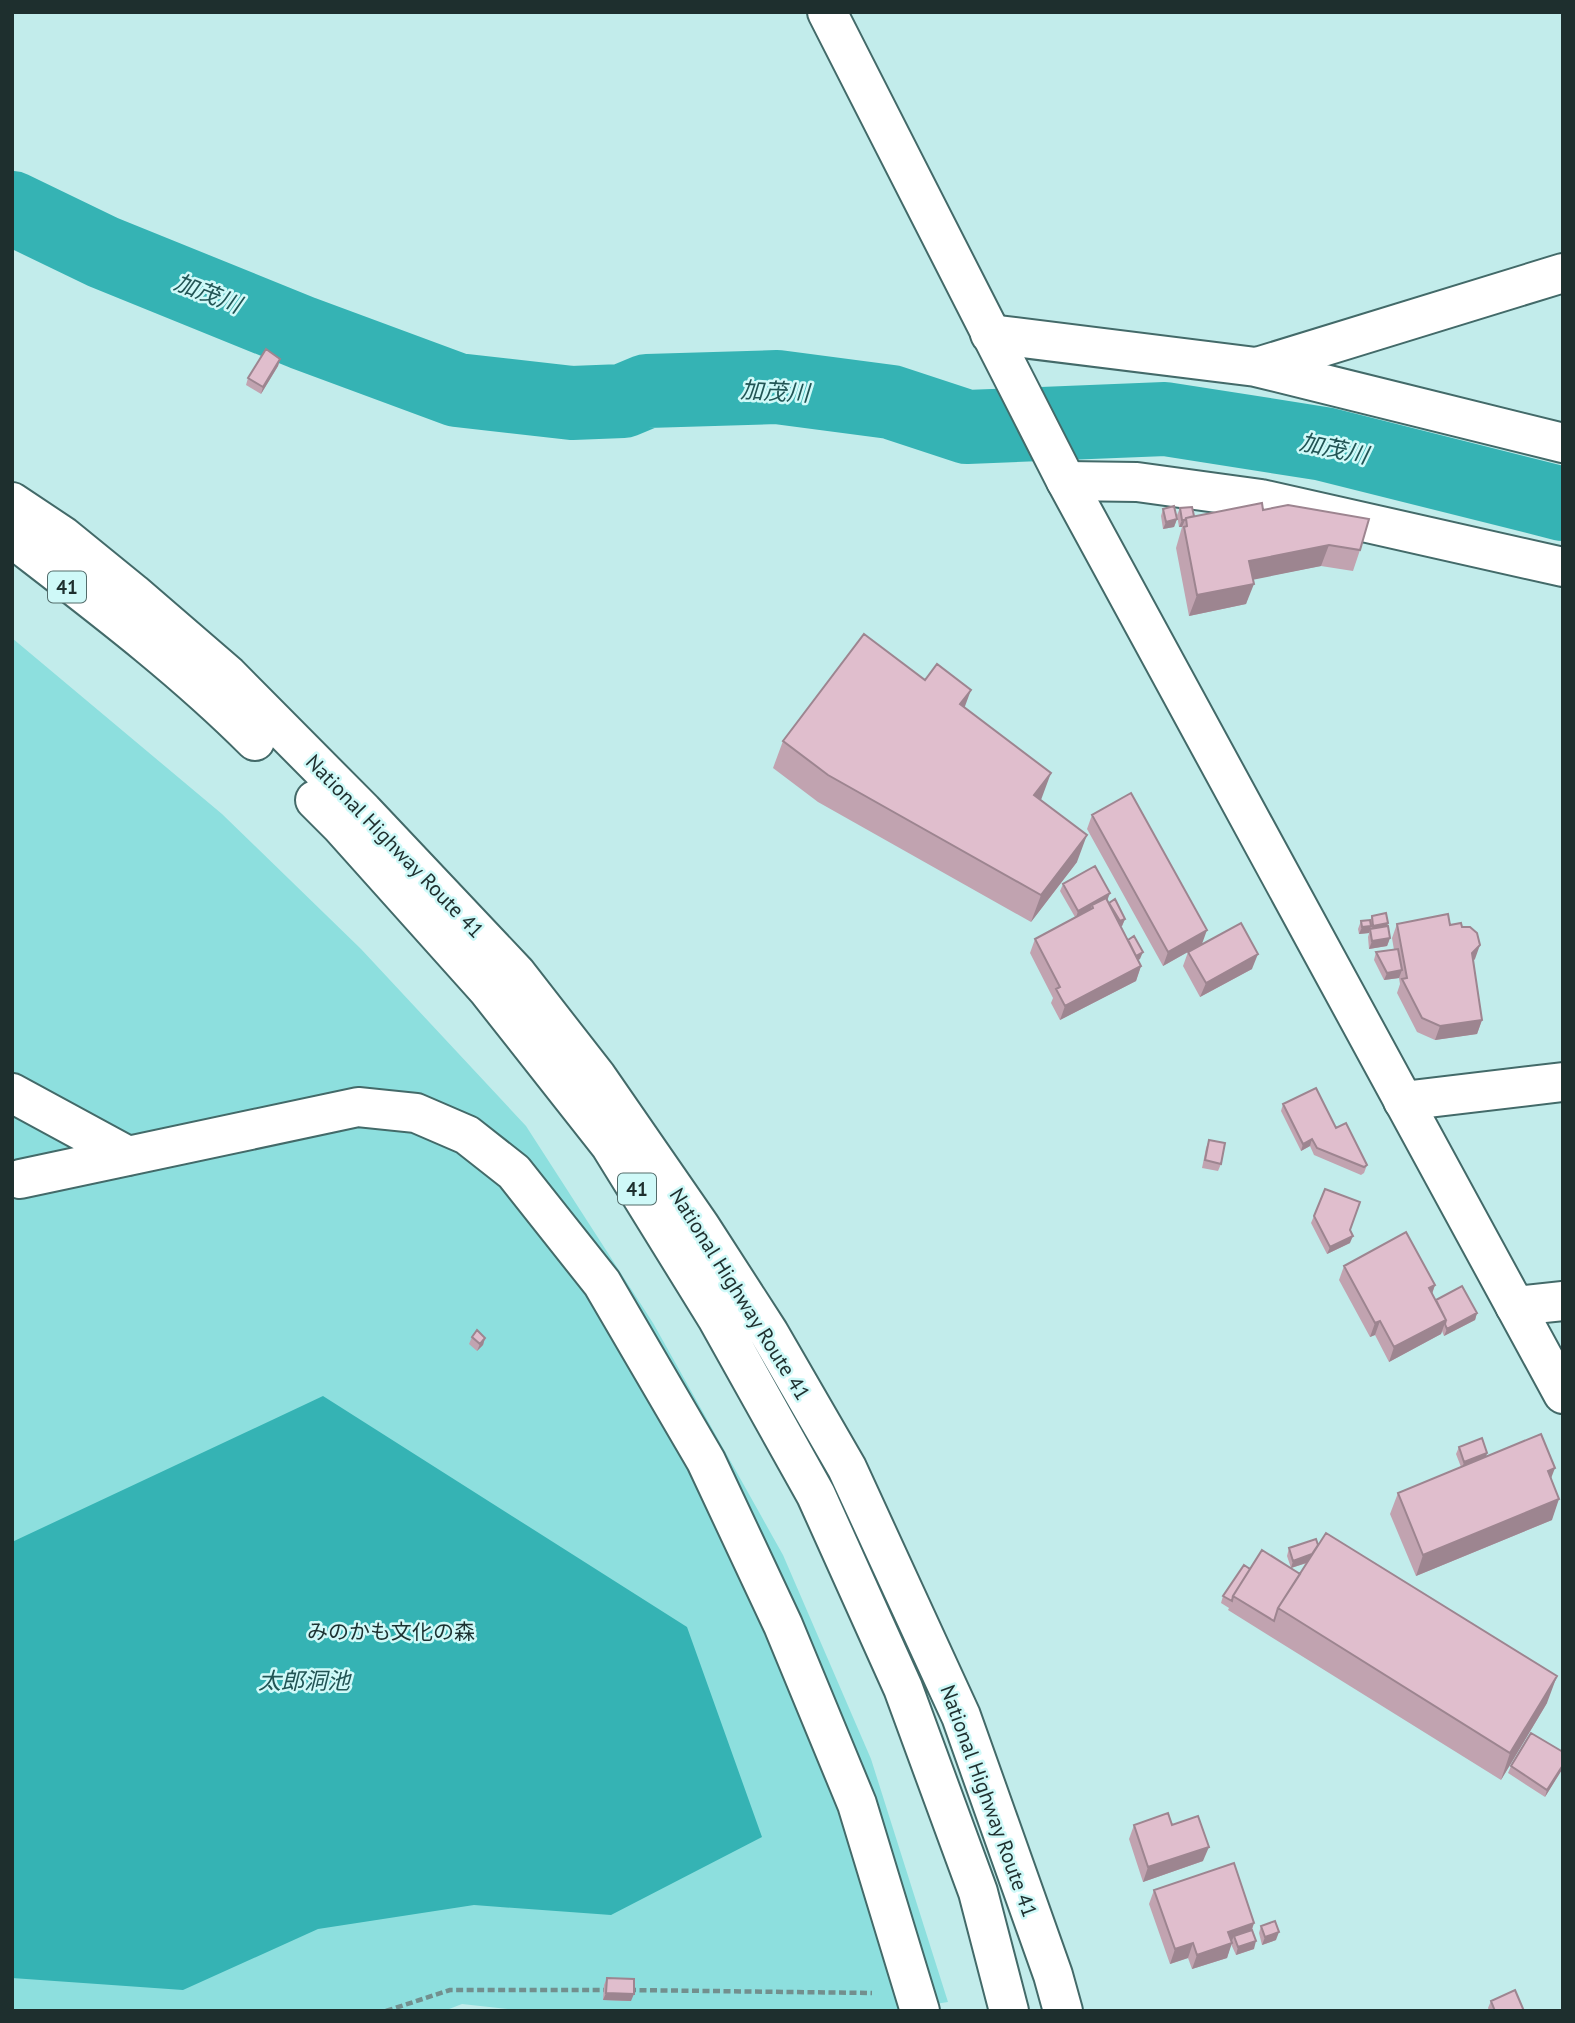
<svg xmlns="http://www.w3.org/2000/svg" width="1575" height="2023" font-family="'PT Sans','Noto Sans JP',sans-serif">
<rect width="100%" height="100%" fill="#c2eceb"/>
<!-- green -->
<path fill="#8ddfde" d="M12 638 222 814 361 949 526 1126 653 1323 783 1555 871 1759 948 2002 889 2011H526L462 2004 444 2011H12Z"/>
<!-- water -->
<path fill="#35b3b4" d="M323 1396 687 1627 762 1837 611 1915 474 1905 318 1929 183 1990 12 1978V1542Z"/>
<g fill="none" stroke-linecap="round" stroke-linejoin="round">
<!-- river -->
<path stroke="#35b3b4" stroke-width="74" d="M12 208 103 252 303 333 457 390 572 403 623 401 647 391 777 387 891 402 967 427 1165 419 1324 444 1563 504"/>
<!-- minor casing -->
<g stroke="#436a69" stroke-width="42">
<path id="minor" d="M990 334 1256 367 1563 443
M1257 367 1563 273
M1066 481 1137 482 1261 499 1563 567
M12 1093 128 1156
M1403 1101 1563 1082
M20 1179 358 1107 416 1113 467 1135 514 1172 602 1283 706 1461 783 1625 857 1804 920 2011
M1515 1306 1563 1301"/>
</g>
<!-- tertiary casing -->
<g stroke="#436a69" stroke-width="42">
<path id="tertiary" d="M827 12 1066 481 1563 1394"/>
</g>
<!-- trunk casing -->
<g stroke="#436a69" stroke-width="42">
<path id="trunk" d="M12 502 63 536 133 593 228 675 363 811 516 973 597 1077 700 1226 769 1333 847 1468 961 1716 1053 1975 1063 2011
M12 538C96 603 180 666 255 741
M315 800 341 826 487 989 610 1145 717 1318 816 1495 903 1688 978 1892 1009 2011"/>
</g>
<!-- path -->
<path stroke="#728f8e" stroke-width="4.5" stroke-dasharray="7 3.5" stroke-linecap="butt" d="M629 1990 872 1993
M386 2011 450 1990H610"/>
<!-- minor -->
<use href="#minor" stroke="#fff" stroke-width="38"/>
<!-- tertiary -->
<use href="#tertiary" stroke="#fff" stroke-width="38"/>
<!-- trunk -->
<use href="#trunk" stroke="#fff" stroke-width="38"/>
</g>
<!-- wall -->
<path fill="#c1a3b0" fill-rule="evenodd" d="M280 359 278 366 261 394 246 385 248 378Z
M1180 508 1194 516 1263 510 1360 550 1353 571 1321 566 1253 579 1246 604 1189 616 1176 548 1182 527H1179L1177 515Z
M1163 509 1177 519 1174 527 1163 529 1161 516Z
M925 680 964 707 1041 800 1077 862 1031 922 818 802 773 768 783 741Z
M1092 815 1168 859 1202 944 1163 966 1087 829Z
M1063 884 1107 900 1109 903 1125 919 1122 926H1121L1128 940 1140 959 1138 960 1141 966 1136 981 1060 1020 1051 1003 1053 998 1030 953 1035 939 1075 917 1060 891Z
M1372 916 1388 923 1387 926 1390 938 1387 946 1369 949 1368 937 1370 930 1369 933 1359 934 1358 929 1361 921H1370Z
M1397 924 1450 925 1475 959 1473 961 1482 1020 1477 1034 1435 1040 1417 1032 1397 993 1400 984 1399 978 1384 980 1374 960 1376 952 1394 950 1392 938Z
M1188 952 1252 969 1200 997 1183 966Z
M1283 1104 1367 1165 1364 1173 1361 1175 1314 1155 1310 1146 1301 1151 1281 1111Z
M1209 1140 1221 1164 1218 1171 1202 1168 1206 1148Z
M1325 1189 1350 1230V1243L1327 1254 1311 1223Z
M1344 1266 1435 1285 1432 1294 1436 1300 1477 1313 1475 1320 1444 1336 1442 1331 1441 1334 1389 1362 1375 1335 1370 1337 1339 1280Z
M472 1337 485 1338 483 1345 477 1351 469 1344Z
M1459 1447 1487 1453 1486 1456 1551 1479 1552 1520 1416 1576 1390 1514 1398 1493 1461 1467 1456 1454Z
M1318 1545 1547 1703 1501 1780 1228 1610 1229 1608 1221 1603 1223 1596 1291 1568 1287 1556 1289 1548ZM1307 1563 1300 1574 1291 1568Z
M1563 1752V1768L1545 1797 1508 1773 1511 1766Z
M1134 1825H1172L1203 1861 1143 1882 1129 1839Z
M1154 1890 1254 1923 1252 1930 1254 1949 1236 1955 1231 1944 1227 1958 1192 1969 1188 1958 1170 1964 1149 1904Z
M1261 1926 1276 1940 1262 1945 1259 1933Z
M607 1978 631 2001 603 2000 604 1985Z
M1491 2001 1524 2011H1489L1488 2008Z"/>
<!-- shaded-wall -->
<path fill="#9d8590" d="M280 359 278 366 261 394 263 387Z
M1177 519 1174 527 1163 529 1166 522Z
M1182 520H1185L1182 527H1179Z
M1329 545 1321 566 1242 582 1249 561Z
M1254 584 1246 604 1189 616 1197 595Z
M971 690 961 717 960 704Z
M1051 773 1041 800 1034 795Z
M1087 835 1077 862 1031 922 1041 895Z
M1110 893 1107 901 1092 905 1090 910 1076 918 1078 911Z
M1125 919 1122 926 1117 928 1120 921Z
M1388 923 1386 931 1370 933 1373 926Z
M1371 926 1369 933 1359 934 1362 927Z
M1207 930 1202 944 1163 966 1168 952Z
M1390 938 1387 946 1369 949 1372 941Z
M1480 945 1475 959 1466 967 1472 953Z
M1143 952 1140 959 1129 965 1131 958Z
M1258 954 1252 969 1200 997 1206 983Z
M1141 966 1136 981 1060 1020 1065 1006Z
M1402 970 1399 978 1384 980 1387 973Z
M1482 1020 1477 1034 1435 1040 1440 1026Z
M1312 1139 1310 1146 1301 1151 1303 1144Z
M1353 1236 1350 1243 1327 1254 1330 1247Z
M1435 1285 1430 1299 1429 1288Z
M1477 1313 1475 1320 1444 1336 1447 1329Z
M1446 1320 1441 1334 1389 1362 1394 1347Z
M1380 1321 1375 1335 1370 1337 1375 1323Z
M485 1338 483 1345 477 1351 480 1344Z
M1487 1453 1485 1461 1462 1469 1464 1462Z
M1555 1468 1547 1489 1548 1471Z
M1559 1499 1552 1520 1416 1576 1423 1555Z
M1320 1552 1318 1559 1291 1568 1293 1561Z
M1557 1676 1547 1703 1501 1780 1510 1753Z
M1563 1765V1768L1545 1797 1547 1790Z
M1209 1847 1203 1861 1143 1882 1148 1867Z
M1254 1923 1249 1937 1234 1936 1231 1943 1228 1932Z
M1279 1932 1276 1940 1262 1945 1265 1937Z
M1256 1941 1254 1949 1236 1955 1238 1947Z
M1193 1943 1188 1958 1170 1964 1175 1949Z
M1232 1943 1227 1958 1192 1969 1197 1955Z
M606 1993 634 1994 631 2001 603 2000Z"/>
<!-- building -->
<path fill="#e0becd" stroke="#9d8590" stroke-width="2" d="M266 349 280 359 263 387 248 378Z
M1262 503 1263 510 1288 505 1369 519 1360 550 1329 545 1249 561 1254 584 1197 595 1184 527 1187 526 1186 518Z
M1174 506 1177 519 1166 522 1163 509Z
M1192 507 1194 516 1186 518 1185 520H1182L1180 508Z
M864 634 925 680 937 664 971 690 960 704 1051 773 1034 795 1087 835 1041 895 828 775 783 741Z
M1131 793 1207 930 1168 952 1092 815Z
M1095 866 1110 893 1078 911 1063 884Z
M1106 898 1141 966 1065 1006 1056 989 1060 987 1035 939 1093 908 1092 905Z
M1115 899 1125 919 1120 921 1109 903Z
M1386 913 1388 923 1373 926 1372 916Z
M1448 914 1450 925 1461 923 1462 927H1470L1477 933 1480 945 1472 953 1482 1020 1440 1026 1422 1018 1402 979 1407 978 1397 924Z
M1370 920 1371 926 1362 927 1361 921Z
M1241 923 1258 954 1206 983 1188 952Z
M1388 926 1390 938 1372 941 1370 929Z
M1134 936 1143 952 1136 956 1128 940Z
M1398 949 1402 970 1387 973 1376 952Z
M1316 1088 1336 1128 1346 1123 1367 1165 1364 1167 1317 1148 1312 1139 1303 1144 1283 1104Z
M1209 1140 1225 1143 1221 1164 1205 1160Z
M1325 1189 1360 1202 1350 1230 1353 1236 1330 1247 1314 1216Z
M1406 1232 1435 1285 1429 1288 1446 1320 1394 1347 1380 1321 1375 1323 1344 1266Z
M1462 1286 1477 1313 1447 1329 1445 1324 1446 1320 1436 1300Z
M477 1330 485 1338 480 1344 472 1337Z
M1541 1434 1555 1468 1548 1471 1559 1499 1423 1555 1398 1493Z
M1482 1438 1487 1453 1464 1462 1459 1447Z
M1326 1533 1557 1676 1510 1753 1278 1608Z
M1316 1539 1318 1545 1312 1554 1293 1561 1289 1548Z
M1262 1550 1300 1574 1278 1608 1274 1621 1233 1596Z
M1244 1565 1250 1569 1233 1596 1232 1601 1223 1596Z
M1531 1733 1563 1752V1765L1547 1790 1511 1766Z
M1168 1813 1172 1825 1198 1816 1209 1847 1148 1867 1134 1825Z
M1234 1863 1254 1923 1228 1932 1232 1943 1197 1955 1193 1943 1175 1949 1154 1890Z
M1275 1921 1279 1932 1265 1937 1261 1926Z
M1252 1930 1256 1941 1238 1947 1234 1936Z
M607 1978 634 1979V1994L606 1993Z
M1515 1990 1524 2011H1495L1491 2001Z"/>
<g text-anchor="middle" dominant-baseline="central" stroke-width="5" stroke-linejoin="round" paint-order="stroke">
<!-- shield labels -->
<g fill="#cff9f8" stroke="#536c6b" stroke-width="2">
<rect x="48" y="571.5" width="38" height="31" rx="5"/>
<rect x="618" y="1173.5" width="38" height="31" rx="5"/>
</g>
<g font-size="19" font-weight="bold" fill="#1e2f2e">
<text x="67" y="587">41</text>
<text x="637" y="1189">41</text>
</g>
<!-- street labels -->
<g font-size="21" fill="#1e2f2e" stroke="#cff9f8">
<text transform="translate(395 846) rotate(46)">National Highway Route 41</text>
<text transform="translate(740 1294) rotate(58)">National Highway Route 41</text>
<text transform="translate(989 1801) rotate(70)">National Highway Route 41</text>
</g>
<!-- park labels -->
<g font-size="21" fill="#1c3131" stroke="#cff9f8">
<text x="391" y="1631">みのかも文化の森</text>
</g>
<!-- water labels -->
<g font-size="23" font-style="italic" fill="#215454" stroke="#cff9f8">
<text transform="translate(208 293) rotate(21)">加茂川</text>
<text transform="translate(775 391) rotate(3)">加茂川</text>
<text transform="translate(1334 448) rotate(12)">加茂川</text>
<text x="304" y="1680">太郎洞池</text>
</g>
</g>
<!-- border -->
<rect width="1575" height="2023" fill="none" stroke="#1e2f2e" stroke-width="28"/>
</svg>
